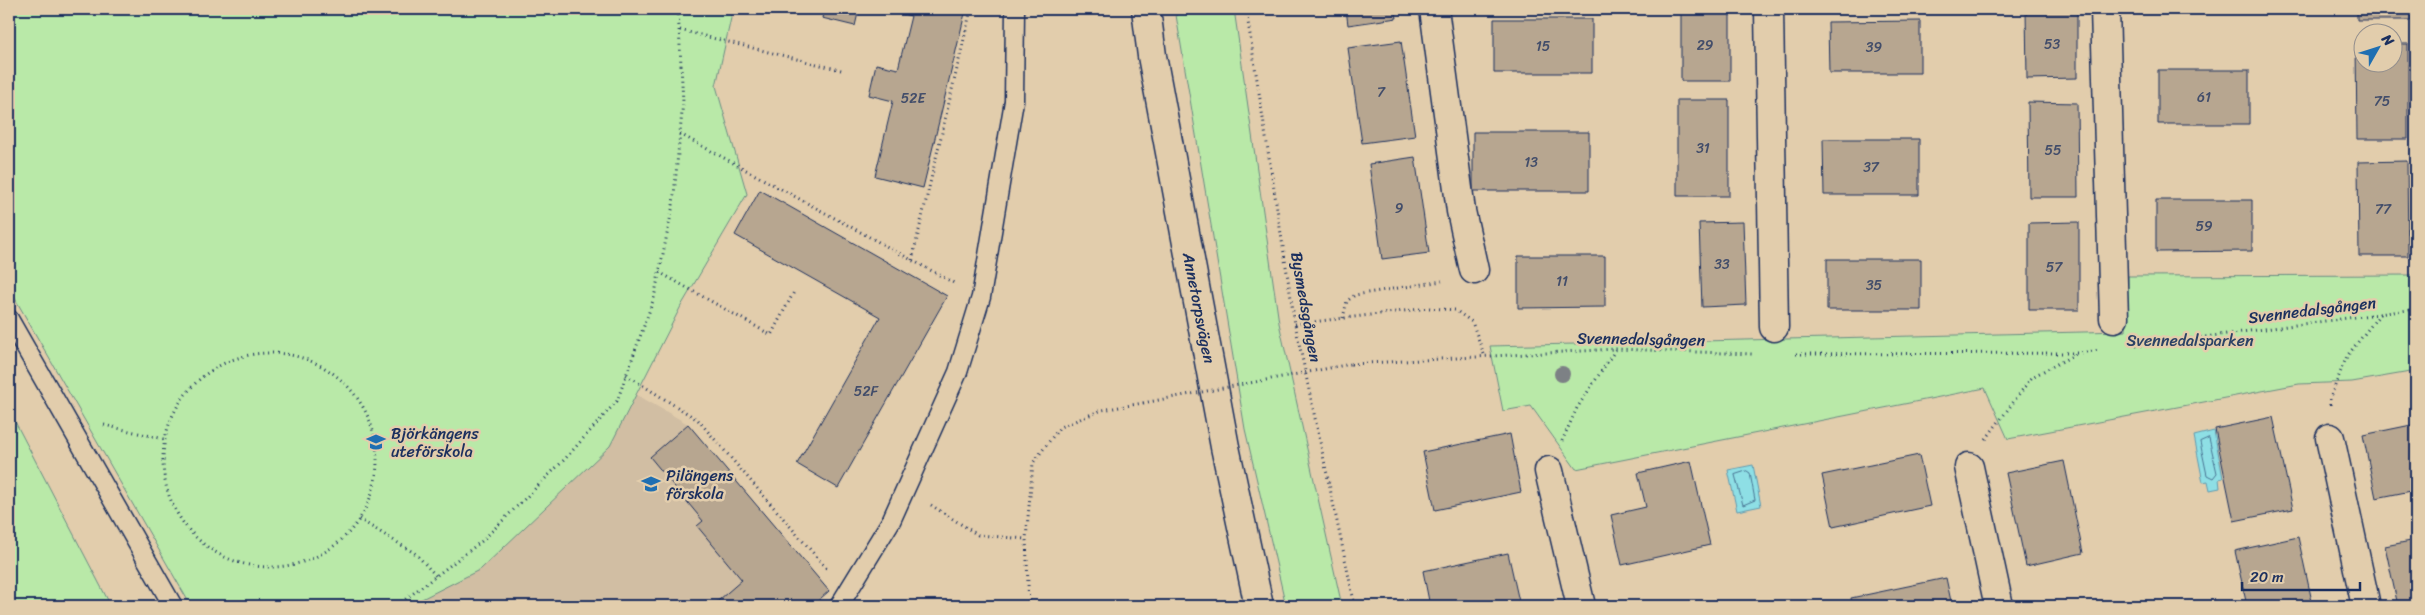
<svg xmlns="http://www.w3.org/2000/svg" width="2425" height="615" font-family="Sriracha,sans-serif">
<rect width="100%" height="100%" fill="#e2cdac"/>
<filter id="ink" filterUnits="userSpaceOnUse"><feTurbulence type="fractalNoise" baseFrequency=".02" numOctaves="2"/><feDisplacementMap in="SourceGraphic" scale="10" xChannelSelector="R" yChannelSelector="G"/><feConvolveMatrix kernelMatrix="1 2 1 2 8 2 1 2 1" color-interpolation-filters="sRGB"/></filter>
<g filter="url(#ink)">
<!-- built -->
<path fill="#d1bea3" d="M623 387 688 424 829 591 812 606H284Z"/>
<!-- green -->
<path fill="#b9e9a8" stroke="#6a8c83" d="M9 9H733L716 86 747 194 681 306 610 446 481 569 408 606H191L9 288Z
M1175 9H1234L1279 323 1342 606H1286L1245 429Z
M2416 275V371L2352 382 2299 384 2008 439 1985 388 1576 469 1531 406 1503 411 1490 346 2126 331 2128 276Z
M9 410 111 606H9Z"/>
<!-- water -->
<path fill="#8edfe5" stroke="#6099af" d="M2214 431 2223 478 2219 479 2220 488 2210 490 2208 481 2203 482 2194 436Z
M1753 465 1761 506 1737 511 1728 470Z"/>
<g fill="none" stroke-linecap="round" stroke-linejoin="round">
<!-- shore -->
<path stroke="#497594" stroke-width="1" d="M2209 438 2217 473 2213 478 2207 475 2200 442Z
M1747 471 1750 473 1755 500 1743 505 1735 475Z"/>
</g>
<!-- building -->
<path fill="#b7a690" stroke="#1b2f5e" d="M824 9H859L855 26 822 18Z
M880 9H966L923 188 875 176 893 101 869 95 876 64 898 69 911 16Z
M1346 9H1395L1397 18 1348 25Z
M1681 9H1730V81H1681Z
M2026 9H2077V78L2027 79Z
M2357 9H2411V20H2357Z
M1494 19H1592V73H1494Z
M1920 21V73H1829L1828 22Z
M1401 41 1415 136 1362 143 1348 48Z
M2362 44V62H2392V44H2408V139H2357L2356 45Z
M2158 70H2249V124H2158Z
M1677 100H1729V196H1677Z
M2028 102 2077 103 2078 197H2029Z
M1473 132H1589V191H1473Z
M1823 139H1919V195H1824Z
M1415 157 1429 253 1382 259 1369 164Z
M2407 161 2408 256H2359L2358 162Z
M760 190 947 296 838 488 797 464 880 317 735 235Z
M2156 200H2252V251L2156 252Z
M1743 222 1746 305 1702 307 1699 223Z
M2079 222V310H2029V223Z
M1518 256H1605V307L1518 308Z
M1827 259H1921V310H1827Z
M2273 417 2293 509 2234 521 2215 429Z
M688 424 829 591 812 606H712L742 580 697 526 703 521 650 457Z
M2416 424V490L2376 498 2363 435Z
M1510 434 1521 492 1435 510 1423 452Z
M1919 455 1930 506 1833 527 1822 475Z
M1691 461 1710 545 1622 565 1611 515 1646 507 1638 473Z
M2064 461 2083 553 2026 566 2006 473Z
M2298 537 2313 606H2247L2235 551Z
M2416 540V606H2398L2385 546Z
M1508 553 1520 606H1430L1423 571Z
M1946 578 1952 606H1852L1851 598Z"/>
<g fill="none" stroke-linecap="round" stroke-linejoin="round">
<!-- service casing -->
<g stroke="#1b2f5e" stroke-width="21">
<path id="service" d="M9 319 173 606
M839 606 891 521 958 372 981 297 1014 101 1015 9"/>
</g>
<!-- minor casing -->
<g stroke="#1b2f5e" stroke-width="31">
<path id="minor" d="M1434 9 1461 211 1474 270
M1769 9 1774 327
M2105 9 2114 318
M2330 438 2366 606
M1969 467 1999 606
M1549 471 1581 606"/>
</g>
<!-- secondary casing -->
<g stroke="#1b2f5e" stroke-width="31">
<path id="secondary" d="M1146 9 1152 56 1225 447 1259 606"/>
</g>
<!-- path -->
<path stroke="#1b2f5e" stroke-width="3" stroke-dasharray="1 4" stroke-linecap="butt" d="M1246 9 1295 324 1355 606
M680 30 845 71
M680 134 954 283
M912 260 971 9
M659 272 771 335 795 290
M1343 318 1347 301 1355 295 1442 281
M1295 324 1429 308 1455 310 1472 322 1485 357
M2136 346 2416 309
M163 460a107 107 0 1 1 214 0a107 107 0 1 1-214 0Z
M1796 354 2079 353 2100 350
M1351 364 1616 349 1752 354
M626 375 698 420 827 569
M2330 405V398L2347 356 2380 314
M104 425 164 439
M1986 439 2032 377 2078 353
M1562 441 1577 408 1616 349
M931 505 978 535 1026 539
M359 519 416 554 436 576
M392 606 403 601 482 541 564 460 617 401 654 298 673 205 683 102 678 9
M1029 606 1026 539 1033 463 1060 427 1102 410 1143 403"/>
<!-- service -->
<use href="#service" stroke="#e2cdac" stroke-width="18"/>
<!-- minor -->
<use href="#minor" stroke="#e2cdac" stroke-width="28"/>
<!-- secondary -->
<use href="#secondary" stroke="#e2cdac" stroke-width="28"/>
<!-- path-bridge -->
<path stroke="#1b2f5e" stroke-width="3" stroke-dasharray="1 4" stroke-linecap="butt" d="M1143 403 1351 364"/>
</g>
<!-- trees -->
<circle fill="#7d8185" cx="1562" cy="374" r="8"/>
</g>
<!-- icons -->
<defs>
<g id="school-bare" transform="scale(1.5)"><path d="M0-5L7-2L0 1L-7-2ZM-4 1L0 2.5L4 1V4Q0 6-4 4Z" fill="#1f6fb2" stroke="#e2cdac" stroke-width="2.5" paint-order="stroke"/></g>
</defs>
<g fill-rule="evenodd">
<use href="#school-bare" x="376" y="442"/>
<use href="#school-bare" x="651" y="484"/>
</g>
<g text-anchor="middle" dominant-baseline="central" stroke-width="5" stroke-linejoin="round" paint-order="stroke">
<!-- number labels -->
<g font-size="14" fill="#424d6a">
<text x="2052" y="44">53</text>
<text x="1705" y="45">29</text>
<text x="1543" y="46">15</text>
<text x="1874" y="47">39</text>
<text x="1381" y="92">7</text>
<text x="2204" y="97">61</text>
<text x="913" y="98">52E</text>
<text x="2382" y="101">75</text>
<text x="1703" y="148">31</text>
<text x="2053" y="150">55</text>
<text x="1531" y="162">13</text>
<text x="1871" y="167">37</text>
<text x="1399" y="208">9</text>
<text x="2383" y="209">77</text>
<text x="2204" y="226">59</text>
<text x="1722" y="264">33</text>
<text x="2054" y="267">57</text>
<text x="1562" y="281">11</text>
<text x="1874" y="285">35</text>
<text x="866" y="391">52F</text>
</g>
<!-- street labels -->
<g font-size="16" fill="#1b2f5e" stroke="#e2cdac">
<text transform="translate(1306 307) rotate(80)">Bysmedsgången</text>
<text transform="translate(1199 308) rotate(79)">Annetorpsvägen</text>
<text transform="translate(2312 310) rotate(-7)">Svennedalsgången</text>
<text transform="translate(1641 339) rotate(1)">Svennedalsgången</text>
</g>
<!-- park labels -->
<g font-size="16" fill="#2b4265" stroke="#e2cdac">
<text x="2190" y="340">Svennedalsparken</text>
</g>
<!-- poi labels -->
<g font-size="16" fill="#1b2f5e" stroke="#e2cdac" text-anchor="start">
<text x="391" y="433">Björkängens<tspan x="391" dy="18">uteförskola</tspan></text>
<text x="666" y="475">Pilängens<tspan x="666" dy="18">förskola</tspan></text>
</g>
</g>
<!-- margin -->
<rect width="2425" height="615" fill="none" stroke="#e2cdac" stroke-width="30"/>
<rect x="15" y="15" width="2395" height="585" fill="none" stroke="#1b2f5e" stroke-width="2" filter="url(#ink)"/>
<!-- north arrow -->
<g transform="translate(2378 48) rotate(51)"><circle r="24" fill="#e2cdac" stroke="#928e8d"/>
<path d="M0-4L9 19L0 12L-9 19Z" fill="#1f6fb2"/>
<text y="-8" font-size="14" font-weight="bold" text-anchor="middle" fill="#1b2f5e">N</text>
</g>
<!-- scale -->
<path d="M2242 582v8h118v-8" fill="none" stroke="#1b2f5e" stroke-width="2.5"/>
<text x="2250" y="582" font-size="15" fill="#1b2f5e" stroke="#e2cdac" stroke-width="4" paint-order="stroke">20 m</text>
</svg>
